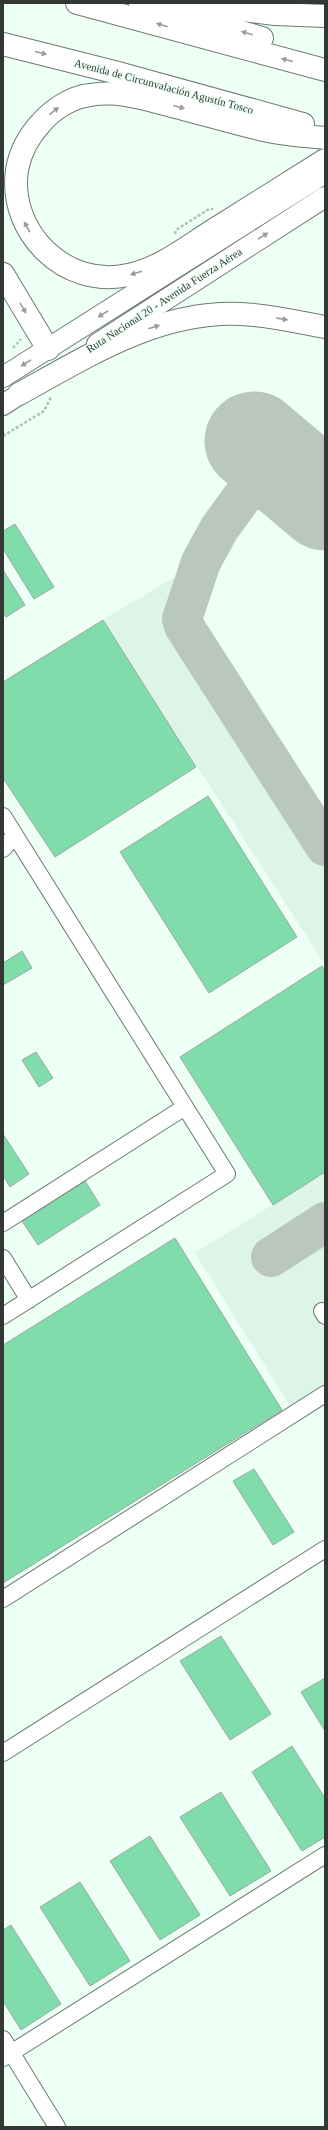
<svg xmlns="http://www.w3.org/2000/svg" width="328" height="2130" font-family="'Times New Roman',serif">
<rect width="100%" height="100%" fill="#eefff5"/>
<!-- built -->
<path fill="#ddf5e6" d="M173 578 325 816V965L103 620Z
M325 1172V1301L312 1310 325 1331V1386L291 1408 195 1253Z"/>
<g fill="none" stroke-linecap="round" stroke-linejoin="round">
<!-- taxiway -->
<path stroke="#b9c7bf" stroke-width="40" d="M272 456 219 529 201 562 182 619 184 626 325 846
M271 1257 325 1222"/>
<!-- runway -->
<path stroke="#b9c7bf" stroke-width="99" d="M254 441 325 501"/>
</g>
<!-- building -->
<path fill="#81dcab" stroke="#9aaaa0" d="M15 524 54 587 34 599 3 549V531Z
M3 570 25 605 6 617 3 613Z
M103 620 196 767 55 857 3 778V682Z
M208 796 297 937 209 993 120 852Z
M22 951 32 968 3 985V963Z
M322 966 325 971V1172L273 1205 180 1057Z
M36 1052 53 1078 39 1087 22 1060Z
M3 1134 29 1174 10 1187 3 1175Z
M85 1181 100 1205 38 1245 22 1221Z
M175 1238 282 1410 3 1583V1345Z
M254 1469 294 1532 273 1545 233 1481Z
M221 1636 271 1714 230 1740 180 1661Z
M325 1678V1731L301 1692Z
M292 1746 325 1798V1837L302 1851 252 1772Z
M221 1792 271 1871 230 1896 180 1817Z
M150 1836 200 1915 160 1940 110 1861Z
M80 1882 130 1961 90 1986 40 1907Z
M11 1925 61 2004 21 2030 3 2001V1930Z"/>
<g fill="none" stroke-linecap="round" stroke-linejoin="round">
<!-- minor casing -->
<g stroke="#6c7a72" stroke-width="18">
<path id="minor" d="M3 816 227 1174 3 1316
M3 849 15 835
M3 1223 185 1107
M3 1258 29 1300
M322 1311 325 1316
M3 1599 325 1394
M3 1753 325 1549
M3 2039 57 2127
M3 2058 325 1855"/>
</g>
<!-- major casing -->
<g stroke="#6c7a72" stroke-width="22">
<path id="major" d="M97 344 325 197
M3 377 325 173
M3 405 33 385"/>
</g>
<!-- highway casing -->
<g stroke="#6c7a72" stroke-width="24">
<path id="highway" d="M77 3 325 70
M140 3 262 38
M189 3 275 14 325 16
M3 44 114 72 303 124
M325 138C306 136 287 135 268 131 236 124 204 114 172 106 145 99 118 90 90 95 72 97 53 109 41 123 29 136 20 152 17 170 8 232 65 289 128 275 159 269 185 248 212 231 249 208 287 184 325 160
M3 274 48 349
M19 394C88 356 159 310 241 314 269 315 297 322 325 327"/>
</g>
<!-- path -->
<path stroke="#b1bfb7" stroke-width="2.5" stroke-dasharray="3 2" stroke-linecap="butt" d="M175 234 176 230 209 209H213
M13 348 21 339
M3 436 44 411 51 397"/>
<!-- minor -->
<use href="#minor" stroke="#fff" stroke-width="16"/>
<!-- major -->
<use href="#major" stroke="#fff" stroke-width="20"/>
<!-- highway -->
<use href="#highway" stroke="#fff" stroke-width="22"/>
</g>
<!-- one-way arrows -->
<defs><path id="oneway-solid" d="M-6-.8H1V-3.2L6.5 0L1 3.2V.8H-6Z"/></defs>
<g fill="#989c9a">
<use href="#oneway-solid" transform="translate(162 25) rotate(-164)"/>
<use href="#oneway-solid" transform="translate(247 33) rotate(-164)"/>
<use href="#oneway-solid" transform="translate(41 53) rotate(14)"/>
<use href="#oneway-solid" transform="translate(287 60) rotate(-165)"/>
<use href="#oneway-solid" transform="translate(179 107) rotate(15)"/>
<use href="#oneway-solid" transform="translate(54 111) rotate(-38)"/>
<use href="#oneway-solid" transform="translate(27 227) rotate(-119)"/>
<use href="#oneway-solid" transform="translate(263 236) rotate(-32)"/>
<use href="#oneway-solid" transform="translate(136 273) rotate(163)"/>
<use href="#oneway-solid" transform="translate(23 308) rotate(60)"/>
<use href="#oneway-solid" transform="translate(103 314) rotate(148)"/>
<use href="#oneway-solid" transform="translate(282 319) rotate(9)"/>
<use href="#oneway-solid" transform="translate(154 327) rotate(-18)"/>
<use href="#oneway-solid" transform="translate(26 363) rotate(148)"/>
</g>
<g text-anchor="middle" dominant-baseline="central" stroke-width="3" stroke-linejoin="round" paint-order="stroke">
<!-- street labels -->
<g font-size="11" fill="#323935" stroke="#eefff5">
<text transform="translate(164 86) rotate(15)">Avenida de Circunvalación Agustín Tosco</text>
<text transform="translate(164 300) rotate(-33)">Ruta Nacional 20 - Avenida Fuerza Aérea</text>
</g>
</g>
<!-- border -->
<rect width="328" height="2130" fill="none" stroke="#323935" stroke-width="8"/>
</svg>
